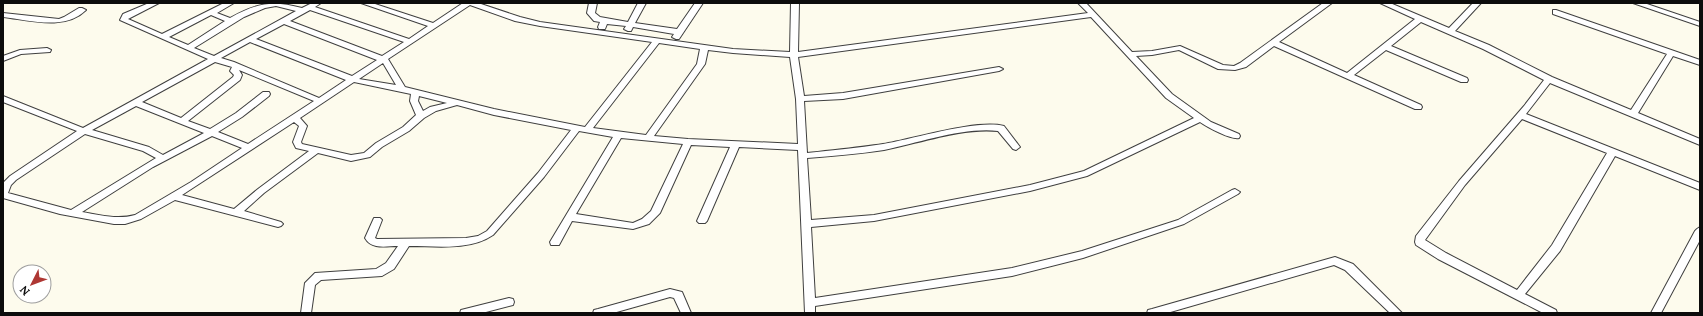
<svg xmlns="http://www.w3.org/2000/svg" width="1703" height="316" font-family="Lora,serif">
<rect width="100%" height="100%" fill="#fdfbed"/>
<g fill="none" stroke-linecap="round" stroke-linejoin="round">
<!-- minor casing -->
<g stroke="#3f3f3f" stroke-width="2">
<path id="minor" d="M149 3H159L128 19 162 34 224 3H234L217 13 230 18C257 3 272 0 302 8L312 3H321L315 7 409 39 428 26 361 3H372L433 23 463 3H478L520 17 540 22 733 49 790 52 791 3H799L798 52 1088 13 1078 3H1086L1132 52 1152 51 1180 46 1223 65 1234 66 1240 63 1323 3H1332L1279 42 1347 73 1415 19 1380 3H1390L1449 28 1473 3H1481L1455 31 1489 45 1552 77 1631 110 1667 54 1553 14V10H1556L1700 60V65L1673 56 1638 113 1700 139V145L1550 83 1526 114 1700 183V190L1615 156 1560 251 1525 294 1556 310 1557 313H1543L1438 259 1416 245 1415 242 1416 236 1459 181 1524 106 1544 80 1483 49 1421 22 1391 46 1467 78 1468 80 1467 82H1461L1386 50 1354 75 1421 105 1422 107 1421 109H1415L1274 46 1246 67 1235 70 1218 69 1179 50 1152 55 1136 56 1172 94 1211 122 1239 134 1240 136 1239 138C1231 140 1207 127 1200 122L1087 176 1030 191 874 221 811 227 815 298 1012 268 1082 251 1178 220 1232 190 1235 189 1240 192 1238 194 1184 224 1083 258 1012 276 815 306V313H805L798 150 739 147 707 221 705 223H699L697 221 730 147 691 145 660 213 649 224 633 229 572 221 559 245H551L550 242 613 137 579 131 544 177 493 235C470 251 436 246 409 246L394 269 382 276 321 280 315 285 311 313H301L305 283 315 273 376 269 386 263 398 246C386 246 372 250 365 238L374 218H380L382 220 375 238 377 239 466 238 478 236 487 231 538 173 571 130 494 115 457 105 436 111 424 118 409 131 382 147 370 157 351 161 318 153 264 193 244 211 281 222 283 224 281 226 278 227 175 200 141 219 125 224H114L60 214 3 198V183L10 176 77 131 3 102V96L83 128 208 59 120 20 123 14ZM470 5 515 21 540 26 652 42 585 127 494 109 405 87 388 59ZM276 6 296 11 214 56 194 48 244 17 265 8ZM310 10 404 42 382 56 290 21ZM211 15 225 21 188 45 169 37ZM1091 17 1166 98 1194 118 1084 171 1030 185 874 215 811 220 807 158C833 156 858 154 884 150 919 143 963 127 998 131L1013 149 1016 150 1020 147 1004 126C976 119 914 139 883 144 858 148 832 150 807 153L804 101 843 99 999 71 1003 69 999 67 843 93 804 96 798 57ZM284 24 377 60 352 76 256 39ZM250 42 346 80 319 98 234 62 221 58ZM659 43 700 49 697 64 646 135 593 128ZM708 50 733 53 790 57 796 99 798 144 688 139 654 136 705 64ZM215 62 232 67 230 71 234 75 233 77 181 118 142 102ZM383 63 396 85 359 79ZM239 70 314 101 248 144 218 132 242 117 269 96 270 94 269 92H263L236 113 210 129 188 121 240 80 242 75ZM354 82 411 94 410 101 416 115 403 127 376 143 364 153 351 155 302 144 301 142 307 126 300 118ZM419 96 447 103 430 107 423 111 418 101ZM136 106 204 133 163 155 149 147 92 130ZM1522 119 1607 153 1552 245 1517 290 1446 253 1425 240 1465 185ZM294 122 299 126 293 142 296 148 309 151 258 189 234 209 182 195ZM85 134 143 151 156 158 71 210 8 193 11 185 16 180ZM212 136 242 148 191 182 135 215C117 220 100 215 82 212L153 167ZM621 138 683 144 651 211 642 219 633 223 576 214Z
M589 3H597L595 13 600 17 628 22 638 3H646L635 23 677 29 695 3H703L679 39H676L672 37 674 34 633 27 631 31H628L624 29 626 26 607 24 605 29H599L598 27 600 22 594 21 587 13Z
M1633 3H1644L1700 22V26Z
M79 8H82L86 10C65 31 29 20 3 17V13L59 19 64 17Z
M47 48 51 50 50 52 21 54 3 61V56L20 50Z
M1700 227V240L1661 313H1651L1695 231 1697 229Z
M1335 257 1353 264 1402 313H1390L1345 270 1334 265 1167 313H1147L1148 310 1152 309Z
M670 289 682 292 691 313H681L674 298 670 297 613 313H593L594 310 598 309Z
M509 298 513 299 514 302 513 305 482 313H460L461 310Z"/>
</g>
<!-- minor -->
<use href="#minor" fill="#fff" fill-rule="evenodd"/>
</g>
<!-- border -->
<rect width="1703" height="316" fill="none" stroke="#0c0c0c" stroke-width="8"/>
<!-- north arrow -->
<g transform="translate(32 284) rotate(228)"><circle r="19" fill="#ffffff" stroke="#9e9e9e"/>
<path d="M0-3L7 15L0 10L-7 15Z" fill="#ae3733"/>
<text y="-6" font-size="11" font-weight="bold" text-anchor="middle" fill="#0c0c0c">N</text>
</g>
</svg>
